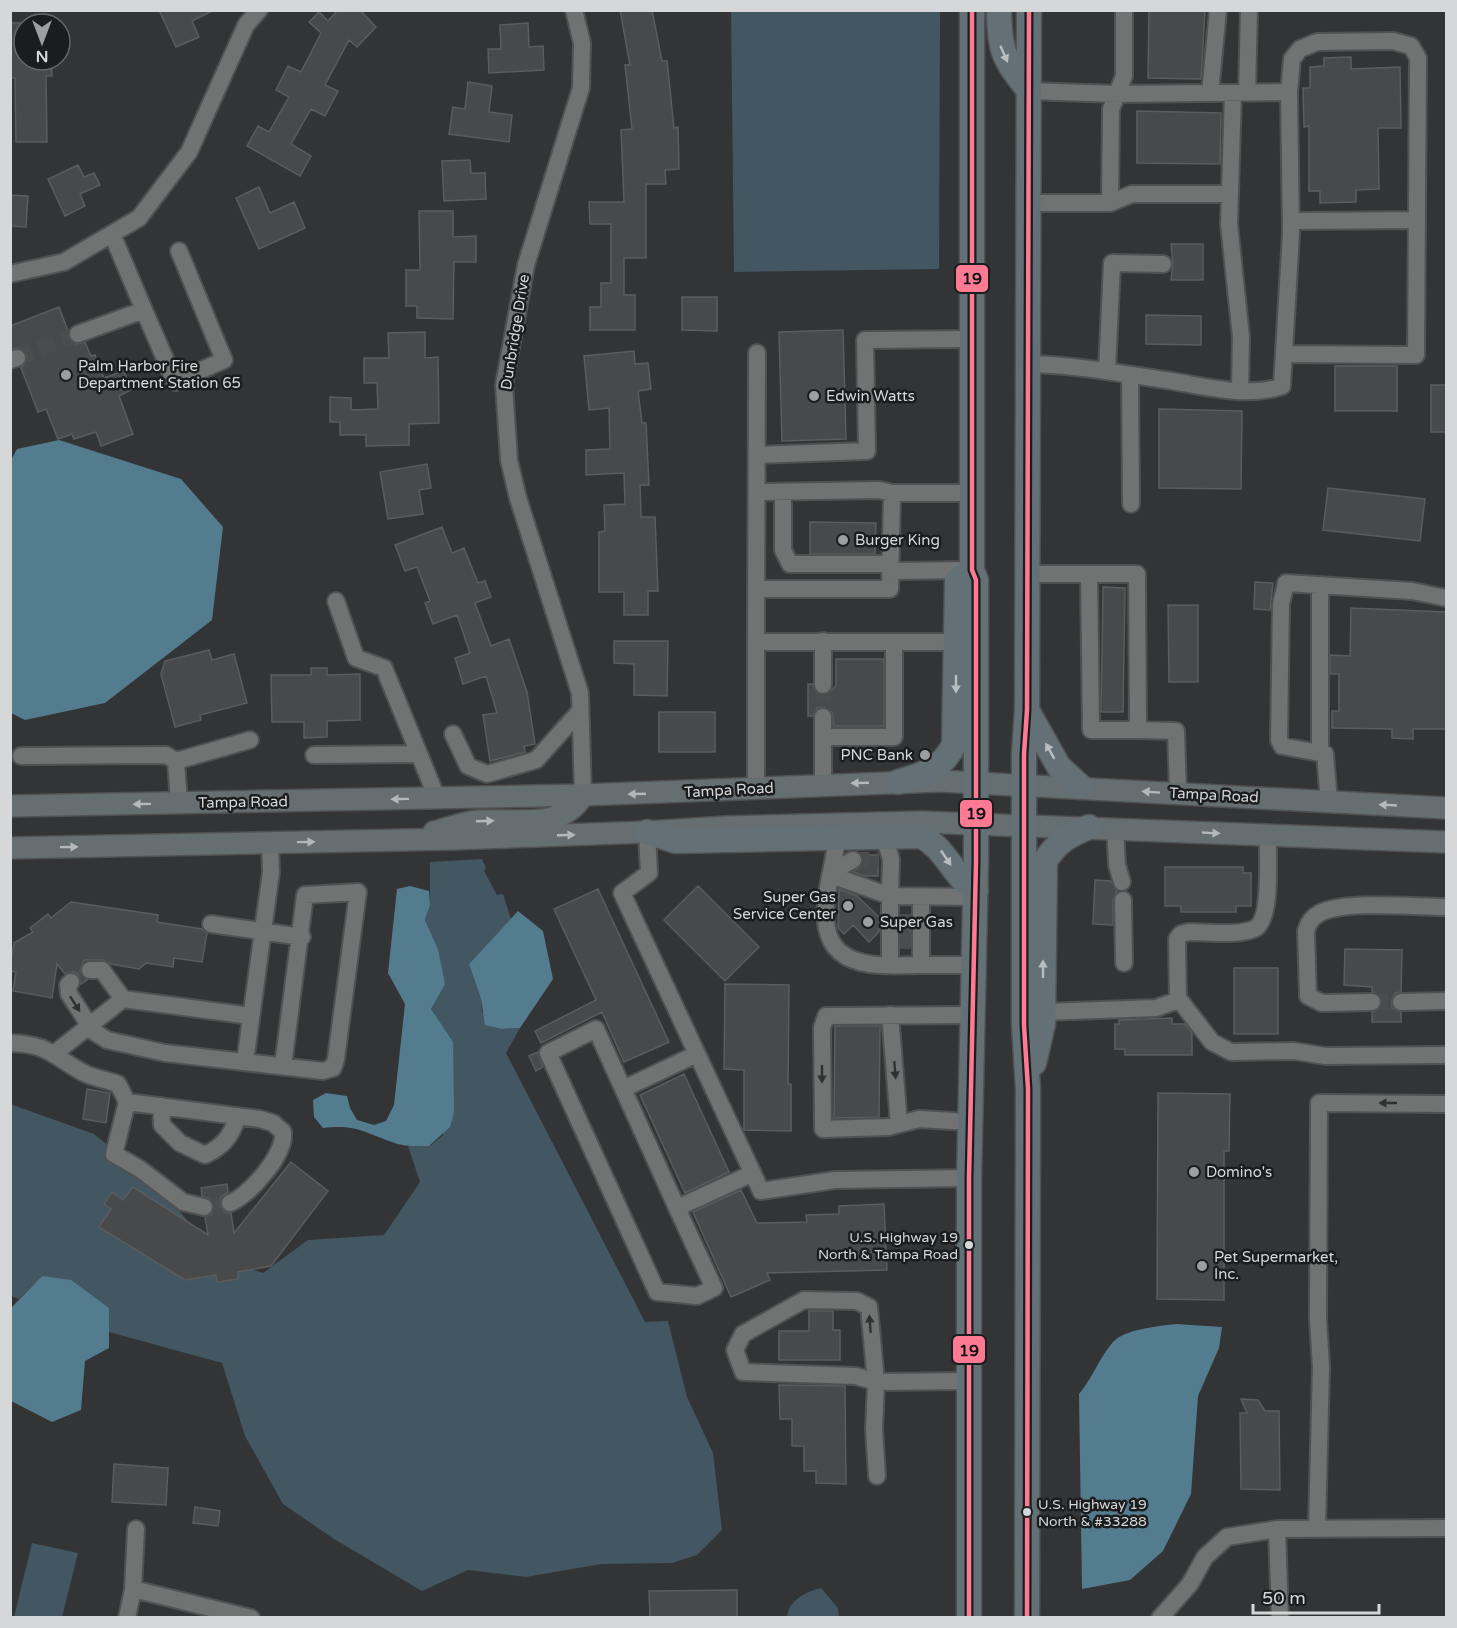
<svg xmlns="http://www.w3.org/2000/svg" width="1457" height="1628" font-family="'Varela Round',sans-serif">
<rect width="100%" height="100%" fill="#333435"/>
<!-- green -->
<path fill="#435762" d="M731 11H940L939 269 734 272Z
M482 859 486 868 484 871 497 895 503 894 511 919 469 964 481 999 482 1012 502 1029 520 1028 506 1053 645 1322 668 1321 687 1397 713 1453 722 1530 697 1555 672 1563 601 1564 526 1577 468 1570 422 1591 334 1539 283 1504 245 1436 222 1363 109 1332V1308L42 1276 19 1299 11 1296 10 1104 94 1134 162 1189 217 1258 263 1273 308 1240 384 1235 420 1182 408 1146H430L443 1135 439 1023 431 1009 444 984 438 949 425 920 430 905V862Z
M32 1543 78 1553 62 1617H14Z
M821 1588 838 1608 839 1617H787C789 1600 805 1592 821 1588Z"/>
<!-- water -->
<path fill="#547c8f" d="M59 440 181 479 223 527 212 620 105 703 25 720 11 713V460L17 449Z
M410 886 429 891 430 905 425 920 438 949 445 984 431 1009 453 1042 454 1112 450 1127 429 1146C417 1146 404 1147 392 1142 363 1132 356 1124 323 1128L314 1117 313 1100 326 1093 347 1096 350 1108 357 1120 374 1125 386 1121 394 1105 405 1004 388 973 397 889Z
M518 911 543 931 553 979 520 1028 502 1029 485 1025 481 999 469 964Z
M42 1276 71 1280 109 1308V1348L85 1361 81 1410 52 1422 11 1401V1308Z
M1176 1324 1222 1327 1219 1348 1198 1396 1191 1494 1163 1551 1130 1580 1082 1589 1079 1394C1092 1379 1099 1358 1113 1342 1125 1329 1159 1326 1176 1324Z"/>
<!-- building -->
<path fill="#48494a" stroke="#5b5c5d" stroke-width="1.5" d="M159 10H214L192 21 199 37 176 47Z
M338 10H360L376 27 357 47 349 40 325 85 338 91 325 116 311 109 291 144 311 156 300 176 247 146 258 126 269 132 289 97 276 90 288 66 301 72 321 33 309 22 319 12 328 21Z
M620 10H652L662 61H667L674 128 678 127 679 169 665 170 666 184H646V258H624V295H635V330H590V307H601V283H611V224H590L589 202H624L621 130 632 129 625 65H630Z
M1149 10H1205L1201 79 1148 78Z
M10 23H24V60H51L52 76H46L47 142H16L15 78H10Z
M528 23 529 47 543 46 544 70 489 73 488 49H501L500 25Z
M1351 57V69L1400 67 1401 128H1378L1379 189 1356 190V202L1320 203V191H1309V126L1304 127 1303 88H1310V67L1324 66V58Z
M468 82 492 86 489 112 512 115 509 142 449 134 453 107 465 109Z
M1137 111 1221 113 1220 164 1137 163Z
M470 160 471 173H485L486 199 444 201 442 161Z
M78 165 84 177 94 173 100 185 80 194 85 206 65 216 48 179Z
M259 187 270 213 294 202 305 228 259 249 236 198Z
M10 195 28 196 26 227 10 226Z
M419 211H453V237L476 236V262H454L453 319 417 318V306H406V270H420Z
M1171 244H1203V280H1171L1173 264Z
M682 297H717V331L682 330Z
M59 307 68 331V338L76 344 85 342 91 356 95 355 104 378 124 371 131 390 119 396 133 434 101 446 96 432 74 439 72 434 58 439 46 409 38 412 21 368 27 361V355L20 348 10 349V326Z
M1146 315 1201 316V345L1146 344Z
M843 330 846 439 782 441 779 332Z
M425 332V358L438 357 439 423 409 424V445L366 446V435H340V422H330V397L351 398V410L378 409 377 383H364V358H389L388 333Z
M634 351 635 364 648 363 651 389 638 391 642 423H646L649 485H640L641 517H655L658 591H648V615H624V592H599V532L605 531 604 505 625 504 624 473 586 475V450L610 449 609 408 589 410 584 356Z
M1335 366H1397V411H1335Z
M1431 385H1446V432H1431Z
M1159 409 1242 411 1241 489 1159 488Z
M427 464 431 488 419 490 423 514 388 519 380 472Z
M1328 488 1425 499 1420 541 1323 530Z
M810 522 876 523 875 554H810Z
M442 527 452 553 464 548 478 583 485 581 491 597 475 603 491 646 509 639 527 692 535 744 524 746 525 752 490 761 483 715 497 713 486 676 463 684 455 658 470 653 457 615 433 624 425 603 430 601 417 567 405 571 395 545Z
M1255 582 1273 583 1270 610 1254 609Z
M1103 587 1125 588 1123 712H1101Z
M1168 605H1198V682H1169Z
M1351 608 1446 612V729H1413V739L1392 738V729L1332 728V711H1339V674H1330V655L1350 656Z
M614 641H668L667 696 634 695V664L614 663Z
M209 650 212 660 234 654 247 703 200 715 201 720 175 727 161 674 165 661Z
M836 659H884V726H834L832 712 824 707 817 708 813 716H808V684H813L818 694H829L836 685Z
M311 668H327V675L360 674V720L327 721V737L304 738V722H272L271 675H311Z
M659 712H715V752H659Z
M862 855H878V876H864L853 872 862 865Z
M1165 867H1243V873H1251V906H1236V912H1181V906H1165Z
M1095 880 1111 881 1117 891 1113 900V925L1093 924Z
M698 886 759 947 725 981 664 920Z
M598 889 669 1042 624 1062 602 1012 541 1043 535 1031 596 1000 554 909Z
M839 889 857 896 879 917V932L869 942 853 925 844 934 838 928Z
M71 902 158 915 157 922 202 929 207 933 202 962 174 958 173 967 146 963 139 969 111 964 103 960H84L80 971 87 980 81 984 78 974 73 972 65 974 57 964 52 998 13 991 16 972 10 971V965L14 943 33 932 30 928 48 914 51 918Z
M900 919H910V944H900Z
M1345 949 1402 950 1401 992 1395 993 1391 1002 1392 1008 1401 1012V1022H1372V1012L1381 1007V997L1372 992V987L1344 985Z
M1234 968H1278V1034H1234Z
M725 984 789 985 788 1084H791V1131L744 1130V1070L724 1069Z
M1172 1018V1024H1185L1192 1033V1055H1125V1049H1115V1024H1119V1020Z
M835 1026H880L879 1117 834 1118Z
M538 1052 543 1067 536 1071 529 1056Z
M684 1074 729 1172 685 1193 640 1095Z
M87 1089 110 1093 106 1123 83 1119Z
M1158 1093 1230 1094 1229 1151H1224V1300L1157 1299Z
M291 1162 328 1191 271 1266 238 1272V1279L217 1282 216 1275 185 1280 99 1227 111 1209 104 1204 112 1192 123 1200 133 1187 208 1235 205 1217 212 1214 214 1205 211 1199 202 1196 201 1188 227 1184 228 1192 221 1197 220 1203 224 1212 231 1213 234 1233Z
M741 1190 757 1223 807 1222 806 1215 839 1214V1206L884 1204 887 1270 767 1273 770 1280 731 1297 693 1212Z
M809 1311H833V1330H840V1360H779V1331H809Z
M779 1385 845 1386 846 1484 816 1483V1471H804V1446H792V1419H780Z
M1241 1399 1258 1400 1265 1411H1279L1280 1490 1241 1489 1240 1413H1247Z
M114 1464 168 1468 166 1505 112 1502Z
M195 1507 220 1511 218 1526 193 1523Z
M737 1590V1617H650L649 1591Z"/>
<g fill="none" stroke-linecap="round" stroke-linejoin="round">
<!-- minor-tunnel -->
<path stroke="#4b4c4d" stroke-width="16" stroke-dasharray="16 8" stroke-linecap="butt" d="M17 358 78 334
M823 685V717
M853 860H878
M896 922H915
M896 941H916
M1372 1002H1401
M204 1207 230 1203"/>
<!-- minor casing -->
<g stroke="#505152" stroke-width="20">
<path id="minor" d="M574 10 582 43 581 88 526 265 504 385 509 460 518 498 580 693 583 795
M1029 91 1118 94 1289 92
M1210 93 1218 10
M1233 93 1229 224 1241 337 1240 390
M1247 93 1249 10
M1029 203H1110L1132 194H1230
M1110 203 1111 109 1124 76V10
M1291 221 1417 220
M10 274 64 262 139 218 189 152 246 25 259 10
M144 310 175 382 224 360 179 251
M78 334 144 310 112 234
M757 353 756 642H956
M10 360 17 358
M1029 364C1077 365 1124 374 1172 381 1207 387 1249 398 1282 386L1291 233 1289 92 1292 59 1300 49 1317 42 1393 41 1411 46 1418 58 1416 355 1284 354
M1107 371 1112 263 1163 264
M1130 375 1131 504
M757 455 867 451 865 340 971 339
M758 492 879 490 892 493H972
M783 492V550L790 564H891
M891 571 971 570
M1028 574H1089L1091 730H1138
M1089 574H1137L1138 730 1176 731 1178 793
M756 589H890L892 493
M336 601 356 658 384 668 437 798
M823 641V685
M453 734 468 766 487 774 536 760 580 711
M823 737V717
M1320 751V585
M314 755 419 754
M21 756 166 755 176 761 179 803
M176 761 250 740
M823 784V737H894V642
M756 789V642
M1329 802 1325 754 1282 746 1279 740 1281 604 1286 583 1412 591 1446 598
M1115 828 1117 865 1122 882
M647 832 649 873 622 893 761 1191 835 1180 969 1178
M884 836 891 859 890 896 975 897
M1268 836C1267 854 1273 921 1254 929 1236 936 1209 932 1189 932L1181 934 1177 939 1178 998 1212 1042 1231 1052 1294 1051 1325 1056 1446 1055
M835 837 836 846C829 889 804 955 870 964 886 967 905 965 921 965
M833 865H844L853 860
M831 875 890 896V965
M921 897V965H972
M1123 900 1124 963
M211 924 302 937
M90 970H102L123 999
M71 982 68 985 69 994 93 1031 107 1040 165 1053 323 1071 333 1068 336 1059 358 892 305 895 283 1066
M1372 1002 1322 1003 1308 996 1306 931C1308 923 1312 917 1320 913 1346 900 1415 907 1446 907
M1401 1002 1446 1001
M1043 1012 1156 1008 1179 1000
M890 1015 899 1124
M10 1043C49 1044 53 1056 82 1072 93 1078 107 1080 118 1084L127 1102 114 1154 140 1169 183 1202 204 1207
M55 1053 123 999 251 1016
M245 1062 271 872 270 843
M623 1089 697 1054
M127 1102 260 1119 273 1123 283 1132C286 1154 249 1196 230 1203
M161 1106 162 1125 180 1143 205 1155C224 1146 231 1136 238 1116
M970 1122 919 1119 888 1127 823 1129 822 1028 826 1016 972 1015
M677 1208 596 1029 548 1053 657 1292 697 1296 714 1288 677 1208 753 1173
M877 1476 874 1429 876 1382 856 1376 743 1372 735 1350 743 1334 804 1300 857 1301 869 1307 876 1382 969 1381
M1317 1528 1321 1367 1318 1319 1319 1103 1446 1104
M1277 1529 1280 1618
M133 1589 251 1618
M127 1618 133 1589 136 1529
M1160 1618 1190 1584 1205 1557 1227 1537 1277 1529 1446 1528"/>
</g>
<!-- major casing -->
<g stroke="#505152" stroke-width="24">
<path id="major" d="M10 806 583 795 940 781 1446 808
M434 832C446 829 458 824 470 822 508 816 561 834 583 795
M10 848 454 839 647 832 725 827 922 822 1446 842"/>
</g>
<!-- highway casing -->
<g stroke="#505152" stroke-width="27">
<path id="highway" d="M999 10C1000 53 1003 57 1029 91
M1027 710 1059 767 1081 787
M898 782C924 774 940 771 954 745L957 580 972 570
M647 832 676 841 921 836C947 849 951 875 976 890
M1034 1063 1043 1024 1045 861C1057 842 1069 835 1089 827
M969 1618V1178L976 861V580L972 570V10
M1027 1618 1028 1089 1024 1025V754L1027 710 1029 10"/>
</g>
<!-- minor -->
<use href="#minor" stroke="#717272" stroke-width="16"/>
<!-- major -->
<use href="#major" stroke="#656e71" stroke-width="21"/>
<!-- highway -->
<use href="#highway" stroke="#637176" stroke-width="24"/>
<!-- bus-1 casing -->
<g stroke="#1b1c1d" stroke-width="9">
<path id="bus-1" d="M969 1618V1178L976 861V580L972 570V10
M1027 1618 1028 1089 1024 1025V754L1027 710 1029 10"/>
</g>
<!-- bus-1 -->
<use href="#bus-1" stroke="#fe7a93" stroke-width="4.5"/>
</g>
<!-- one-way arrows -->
<defs><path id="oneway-solid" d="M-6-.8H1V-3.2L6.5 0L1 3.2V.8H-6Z" transform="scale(1.5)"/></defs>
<g fill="#b8bec0">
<use href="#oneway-solid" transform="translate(1004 54) rotate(66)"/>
<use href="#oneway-solid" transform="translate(956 684) rotate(90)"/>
<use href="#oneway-solid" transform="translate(1050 751) rotate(-119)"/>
<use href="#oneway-solid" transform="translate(946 858) rotate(56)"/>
<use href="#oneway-solid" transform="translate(1043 969) rotate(-90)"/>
</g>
<g fill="#b3b8b9">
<use href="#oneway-solid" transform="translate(860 783) rotate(178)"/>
<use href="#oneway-solid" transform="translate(1151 792) rotate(-176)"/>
<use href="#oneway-solid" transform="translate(637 794) rotate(178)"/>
<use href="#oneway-solid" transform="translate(400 799) rotate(179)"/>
<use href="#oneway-solid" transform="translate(142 804) rotate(179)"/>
<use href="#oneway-solid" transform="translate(1388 805) rotate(-177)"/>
<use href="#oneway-solid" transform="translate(485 821) rotate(-2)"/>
<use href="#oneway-solid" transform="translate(1211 833) rotate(3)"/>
<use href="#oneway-solid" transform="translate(566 835) rotate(-2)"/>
<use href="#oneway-solid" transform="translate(306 842) rotate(-1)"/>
<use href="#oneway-solid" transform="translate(69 847) rotate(-1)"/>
</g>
<g fill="#303232">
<use href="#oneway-solid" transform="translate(75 1004) rotate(57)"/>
<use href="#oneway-solid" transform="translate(895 1070) rotate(85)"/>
<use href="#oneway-solid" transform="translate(822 1074) rotate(90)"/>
<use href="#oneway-solid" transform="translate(1388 1103) rotate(-180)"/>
<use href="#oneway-solid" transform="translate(870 1324) rotate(-94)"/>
</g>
<!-- markers -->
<g fill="#9c9e9f" stroke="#1b1c1d" stroke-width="2">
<circle cx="66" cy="375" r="6"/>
<circle cx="814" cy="396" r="6"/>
<circle cx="843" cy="540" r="6"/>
<circle cx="925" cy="755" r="6"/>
<circle cx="848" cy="906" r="6"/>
<circle cx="868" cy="922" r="6"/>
<circle cx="1194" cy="1172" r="6"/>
<circle cx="1202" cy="1266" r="6"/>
</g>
<g fill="#d5d7d8" stroke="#1b1c1d" stroke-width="2">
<circle cx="969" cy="1245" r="5"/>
<circle cx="1027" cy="1512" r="5"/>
</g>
<g text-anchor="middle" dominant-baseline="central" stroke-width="5" stroke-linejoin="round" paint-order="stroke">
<!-- bus labels -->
<g font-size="14" fill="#d5d7d8" stroke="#1b1c1d" text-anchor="end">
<text x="958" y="1237">U.S. Highway 19<tspan x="958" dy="17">North &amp; Tampa Road</tspan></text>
<text x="1038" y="1504" text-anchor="start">U.S. Highway 19<tspan x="1038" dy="17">North &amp; #33288</tspan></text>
</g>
<!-- street labels -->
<g font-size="15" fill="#d5d7d8" stroke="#1b1c1d">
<text transform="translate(515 332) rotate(-81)">Dunbridge Drive</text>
<text transform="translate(729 790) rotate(-3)">Tampa Road</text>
<text transform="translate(1214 795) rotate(3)">Tampa Road</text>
<text transform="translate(243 802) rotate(-1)">Tampa Road</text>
</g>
<!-- poi labels -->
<g font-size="15" fill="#d5d7d8" stroke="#1b1c1d" text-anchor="start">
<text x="78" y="366">Palm Harbor Fire<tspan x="78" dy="17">Department Station 65</tspan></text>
<text x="826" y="396">Edwin Watts</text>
<text x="855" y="540">Burger King</text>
<text x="913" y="755" text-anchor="end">PNC Bank</text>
<text x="836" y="897" text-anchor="end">Super Gas<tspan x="836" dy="17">Service Center</tspan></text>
<text x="880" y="922">Super Gas</text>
<text x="1206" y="1172">Domino's</text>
<text x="1214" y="1257">Pet Supermarket,<tspan x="1214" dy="17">Inc.</tspan></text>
</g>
</g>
<g stroke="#1b1c1d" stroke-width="2">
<rect x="955" y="264" width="34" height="29" rx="6" fill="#fe7a93"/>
<rect x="959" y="799" width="34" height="29" rx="6" fill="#fe7a93"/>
<rect x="952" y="1335" width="34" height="29" rx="6" fill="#fe7a93"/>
</g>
<g font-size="16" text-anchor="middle" font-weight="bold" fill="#111">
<text x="972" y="284">19</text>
<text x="976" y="819">19</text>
<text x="969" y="1356">19</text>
</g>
<!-- border -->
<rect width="1457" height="1628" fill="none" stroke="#d5d7d8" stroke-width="24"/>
<!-- north arrow -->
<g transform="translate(42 42) rotate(180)"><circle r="28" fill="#1b1c1d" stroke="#656768" stroke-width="1.5"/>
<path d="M0-4.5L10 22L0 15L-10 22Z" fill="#9c9e9f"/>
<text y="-9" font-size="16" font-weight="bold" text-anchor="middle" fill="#d5d7d8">N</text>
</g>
<!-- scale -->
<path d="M1253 1604v9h126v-9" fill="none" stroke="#d5d7d8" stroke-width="3"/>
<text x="1262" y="1604" font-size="18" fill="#d5d7d8" stroke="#1b1c1d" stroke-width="4.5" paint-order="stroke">50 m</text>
</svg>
